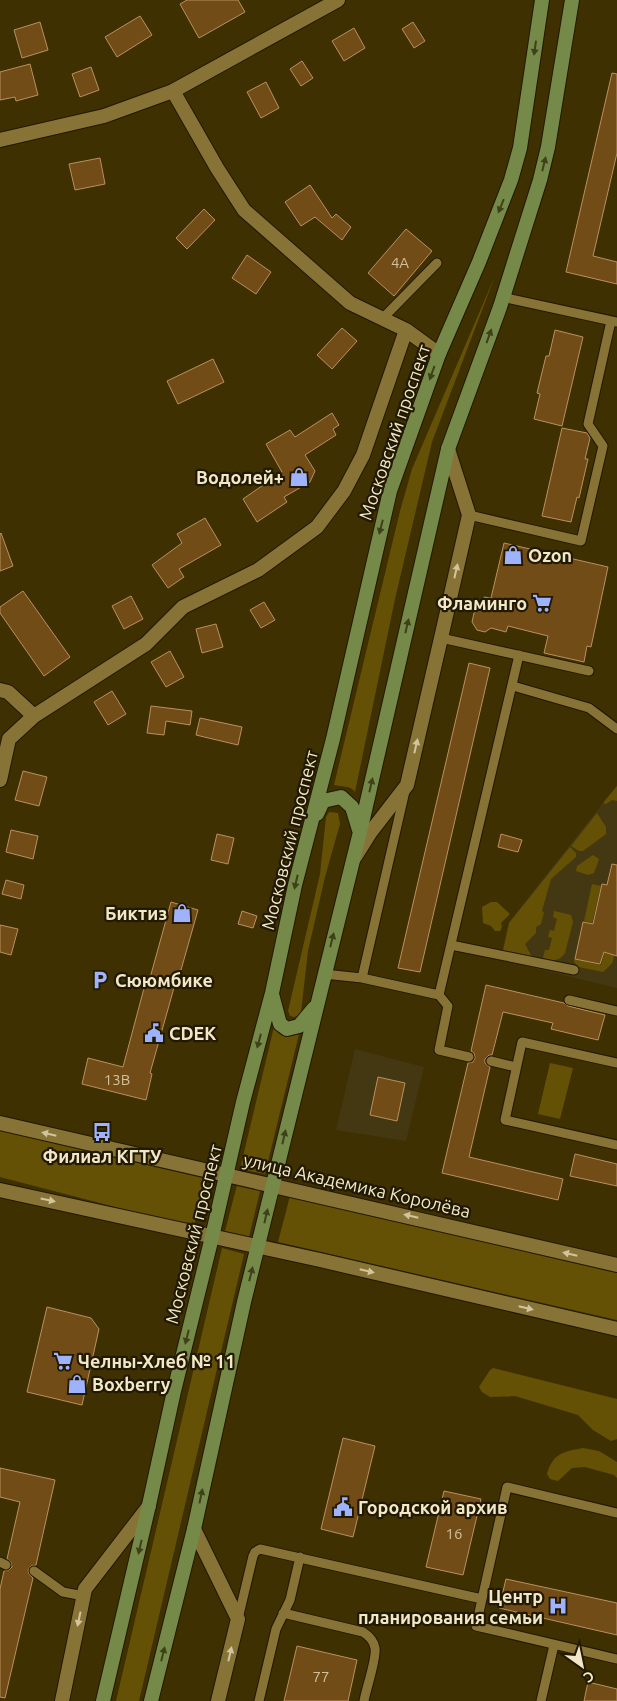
<svg xmlns="http://www.w3.org/2000/svg" width="617" height="1701" font-family="Ubuntu,sans-serif">
<rect width="100%" height="100%" fill="#3e3000"/>
<!-- built -->
<path fill="#443813" d="M617 785V988L500 960 509 922Z
M355 1049 424 1067 406 1141 336 1130Z"/>
<!-- green -->
<path fill="#655105" d="M495 276 432 442 395 599 355 792C350 785 342 787 334 785L400 511 412 469Z
M617 786V801L612 800 606 804 603 803Z
M329 812 338 813 340 824 325 877 308 951 301 1012 298 1016 294 1017 290 1016 288 1011 320 874 326 817Z
M597 813 606 827V834L583 851H579L571 846Z
M570 847 576 853V857L551 879 542 911 544 912 541 924 536 927V933L525 944 533 959 503 951 509 923Z
M593 855 599 859 594 873 588 875 576 871 577 866Z
M592 884 601 886 592 923 584 921Z
M491 902H497L510 914 501 923 502 927 500 931H495L491 926 483 923 482 907Z
M554 911 571 915 573 922 565 953C559 962 552 961 543 958L545 950H549L552 938 548 937 550 930 554 931 557 919 553 917Z
M606 947 615 949C612 964 616 960 603 972L579 967 574 962V959L601 965Z
M274 1027C279 1038 288 1038 299 1034L265 1174 240 1169Z
M550 1063 573 1068 560 1119 538 1114Z
M0 1129 208 1175 194 1225 146 1215 0 1177Z
M237 1185 260 1191 249 1237 225 1231Z
M290 1196 617 1273V1320L278 1242Z
M222 1248 244 1254 139 1701H116Z
M493 1368 617 1399V1439L611 1441 593 1430 578 1415 515 1396 490 1397 482 1392 479 1387 490 1370Z
M583 1448 599 1451 617 1462V1478L614 1475 585 1467 572 1468 558 1481 550 1479 547 1474C553 1453 563 1452 583 1448Z"/>
<!-- building -->
<path fill="#714c17" stroke="#ba915e" d="M187 0H238L245 12 199 38 180 4Z
M140 16 152 35 117 57 105 37Z
M40 22 48 50 22 58 14 30Z
M413 22 425 41 414 48 402 29Z
M354 28 365 48 344 61 332 41Z
M302 61 313 78 301 86 290 69Z
M30 64 38 95 16 101 15 97 0 100V72Z
M91 67 99 90 80 97 72 74Z
M612 73 617 74V153L593 256 617 262V284L566 272Z
M266 82 279 108 261 118 247 92Z
M100 158 105 184 75 190 69 164Z
M310 185 332 218 336 214 351 227 342 240 315 217 301 226 285 202Z
M204 209 215 220 187 249 176 238Z
M406 229 432 251 394 296 368 273Z
M247 255 271 272 256 294 232 278Z
M342 328 357 341 332 369 317 355Z
M555 330 583 337 562 426 534 419 540 394 537 393 546 356H549Z
M213 359 224 382 178 404 167 381Z
M332 413 339 425 333 429 336 435 305 455 315 471 310 482 284 497 287 502 257 522 243 499 282 472 266 444 290 430 295 437Z
M562 428 587 433 590 438 585 459H588L579 498 577 497 571 522 542 516Z
M205 518 221 545 179 569 184 577 168 588 152 565 182 543 177 534Z
M1 533 13 566 0 571V534Z
M504 543 608 567 591 647 587 646 584 662 544 653 548 636 508 626 506 632 491 628 485 632 477 630 472 622 474 613 482 608 484 597 491 598Z
M23 591 70 657 44 676 0 613V607Z
M131 596 143 619 124 629 112 606Z
M264 602 275 620 261 628 250 610Z
M216 624 223 647 202 653 196 629Z
M170 651 184 677 166 687 151 662Z
M469 663 490 668 420 972 398 968Z
M112 691 126 714 108 725 94 702Z
M151 706 192 711 190 725 166 721 164 735 147 733Z
M200 718 242 727 238 745 196 735Z
M23 771 47 777 39 806 15 800Z
M11 830 38 836 33 859 6 852Z
M217 834 234 838 228 864 211 860Z
M501 834 522 840 518 852 498 847Z
M612 864 617 865V956L604 952 600 964 575 959 583 922 593 924 602 884 607 885Z
M6 880 24 885 21 899 2 894Z
M171 902 198 910 181 970H179L150 1073 152 1074 146 1100 82 1084 88 1058 123 1067 147 977 150 978Z
M242 911 257 916 253 928 238 924Z
M0 925 18 929 11 955 0 952Z
M486 985 564 1003 568 1006 605 1015 598 1040 551 1029 553 1023 503 1012 492 1055H489L485 1059V1063L490 1067 469 1157 563 1179 558 1200 442 1173 468 1063 473 1062 475 1058 474 1053 471 1051Z
M378 1077 405 1083 397 1121 370 1115Z
M575 1154 617 1164V1186L570 1176Z
M47 1307 91 1318 99 1329 82 1405 27 1392Z
M343 1438 375 1446 353 1537 321 1529Z
M0 1468 55 1480 36 1565 31 1566 28 1570 29 1574 33 1578 5 1698 0 1697V1589L4 1571 9 1570 12 1567 11 1562 7 1559 20 1502 0 1497Z
M444 1491 481 1499 463 1575 426 1567Z
M506 1579 617 1603V1635L499 1608Z
M297 1646 357 1660 348 1701H284Z
M588 1682 617 1689V1701H584Z"/>
<g fill="none" stroke-linecap="round" stroke-linejoin="round">
<!-- service casing -->
<g stroke="#221800" stroke-width="11">
<path id="service" d="M502 297 617 322
M382 319 437 263
M469 515 581 541 603 446 588 424 611 321
M441 638 589 671
M513 686 589 708 617 729
M405 791 362 978 439 995 448 1006 439 1050 469 1057
M451 945 574 970
M324 974 362 978
M439 995 519 655
M569 1000 617 1011
M491 1061 516 1067
M617 1063 522 1042 505 1120 617 1145
M617 1513 507 1487 476 1626 617 1659
M0 1562 6 1565
M34 1571 63 1592 84 1596
M283 1613 363 1632C369 1636 374 1641 375 1648 377 1658 366 1689 364 1701
M238 1619 253 1556 255 1552 260 1549 482 1599
M259 1701 276 1629 290 1600 300 1557
M541 1701 554 1645"/>
</g>
<!-- minor casing -->
<g stroke="#221800" stroke-width="16">
<path id="minor" d="M173 91 217 168 244 210 350 303 406 330 439 354
M0 690 8 692 34 716
M0 780 9 739 34 716 146 644 183 607 258 570 317 527 344 491 363 455 406 330
M355 857 370 833 407 785 441 638 469 515 448 449
M194 1529 238 1619 218 1701
M62 1701 85 1589 149 1506"/>
</g>
<!-- tertiary casing -->
<g stroke="#221800" stroke-width="16">
<path id="tertiary" d="M0 140 104 116 173 91 338 0
M0 1123C206 1170 412 1216 617 1265
M0 1190 320 1260 617 1329"/>
</g>
<!-- secondary casing -->
<g stroke="#221800" stroke-width="16">
<path id="secondary" d="M317 814 323 801 341 797 352 807 359 830
M272 994 280 1024 287 1029 299 1026 314 1008
M103 1701 149 1505 174 1391 212 1237 243 1102 272 993 295 885 333 739 390 491 439 354 479 262 511 180 520 148 542 0
M151 1701 194 1529 244 1302 360 832 448 449 500 307 540 180 548 147 572 0"/>
</g>
<!-- service -->
<use href="#service" stroke="#877336" stroke-width="9"/>
<!-- minor -->
<use href="#minor" stroke="#877336" stroke-width="14"/>
<!-- tertiary -->
<use href="#tertiary" stroke="#877336" stroke-width="14"/>
<!-- secondary -->
<use href="#secondary" stroke="#758a48" stroke-width="14"/>
</g>
<!-- one-way arrows -->
<defs><path id="oneway-solid" d="M-6-.8H1V-3.2L6.5 0L1 3.2V.8H-6Z" transform="scale(1.25)"/></defs>
<g fill="#3e411a">
<use href="#oneway-solid" transform="translate(535 48) rotate(98)"/>
<use href="#oneway-solid" transform="translate(544 164) rotate(-76)"/>
<use href="#oneway-solid" transform="translate(501 206) rotate(112)"/>
<use href="#oneway-solid" transform="translate(489 336) rotate(-70)"/>
<use href="#oneway-solid" transform="translate(432 373) rotate(110)"/>
<use href="#oneway-solid" transform="translate(381 527) rotate(104)"/>
<use href="#oneway-solid" transform="translate(407 626) rotate(-77)"/>
<use href="#oneway-solid" transform="translate(371 785) rotate(-77)"/>
<use href="#oneway-solid" transform="translate(296 882) rotate(103)"/>
<use href="#oneway-solid" transform="translate(332 940) rotate(-76)"/>
<use href="#oneway-solid" transform="translate(259 1041) rotate(105)"/>
<use href="#oneway-solid" transform="translate(284 1137) rotate(-77)"/>
<use href="#oneway-solid" transform="translate(266 1216) rotate(-77)"/>
<use href="#oneway-solid" transform="translate(251 1274) rotate(-76)"/>
<use href="#oneway-solid" transform="translate(187 1337) rotate(104)"/>
<use href="#oneway-solid" transform="translate(201 1496) rotate(-78)"/>
<use href="#oneway-solid" transform="translate(140 1547) rotate(103)"/>
<use href="#oneway-solid" transform="translate(163 1654) rotate(-76)"/>
</g>
<g fill="#d2c59d">
<use href="#oneway-solid" transform="translate(456 571) rotate(-77)"/>
<use href="#oneway-solid" transform="translate(416 746) rotate(-77)"/>
<use href="#oneway-solid" transform="translate(49 1134) rotate(-167)"/>
<use href="#oneway-solid" transform="translate(48 1200) rotate(12)"/>
<use href="#oneway-solid" transform="translate(411 1216) rotate(-167)"/>
<use href="#oneway-solid" transform="translate(570 1254) rotate(-167)"/>
<use href="#oneway-solid" transform="translate(367 1271) rotate(13)"/>
<use href="#oneway-solid" transform="translate(526 1308) rotate(13)"/>
<use href="#oneway-solid" transform="translate(79 1619) rotate(102)"/>
<use href="#oneway-solid" transform="translate(230 1654) rotate(-77)"/>
</g>
<!-- icons -->
<defs>
<g id="shop-bare" transform="scale(1.5)"><path d="M-5-2.5h2.3a2.7 3.5 0 0 1 5.4 0H5L5.5 6h-11ZM-1.5-2.5h3a1.5 2.3 0 0 0-3 0Z" fill="#9fb3fd" stroke="#211901" stroke-width="2.5" paint-order="stroke"/></g>
<g id="supermarket-bare" transform="scale(1.5)"><path d="M-6-5.5h2.5l.6 2H6L4.5 2H-2.5L-4.4-4H-6ZM-1.5 3.2a1.3 1.3 0 1 0 .1 0ZM3 3.2a1.3 1.3 0 1 0 .1 0Z" fill="#9fb3fd" stroke="#211901" stroke-width="2.5" paint-order="stroke"/></g>
<g id="parking-bare" transform="scale(1.5)"><path d="M-3.5-5.5H1a3.5 3.5 0 0 1 0 7H-1V5.5H-3.5ZM-1-3.4V-.6H.8a1.4 1.4 0 0 0 0-2.8Z" fill="#9fb3fd" stroke="#211901" stroke-width="2.5" paint-order="stroke"/></g>
<g id="civic-bare" transform="scale(1.5)"><path d="M-.6-6.5H3V-4.5H.6V-3L4-1V1h2V6H-6V1h2V-1L-.6-3ZM-1.2 2.5V6h2.4V2.5Z" fill="#9fb3fd" stroke="#211901" stroke-width="2.5" paint-order="stroke"/></g>
<g id="bus-bare" transform="scale(1.5)"><path d="M-5-6H5V4H4V6H2V4H-2V6H-4V4H-5ZM-3.5-4V0h7V-4ZM-3.5 1.2v1.5H-2V1.2ZM2 1.2v1.5H3.5V1.2Z" fill="#9fb3fd" stroke="#211901" stroke-width="2.5" paint-order="stroke"/></g>
<g id="hospital-bare" transform="scale(1.5)"><path d="M-5-5h3v3.5h4V-5h3V5h-3V1.5h-4V5h-3Z" fill="#9fb3fd" stroke="#211901" stroke-width="2.5" paint-order="stroke"/></g>
</defs>
<g fill-rule="evenodd">
<use href="#shop-bare" x="299" y="477"/>
<use href="#shop-bare" x="513" y="555"/>
<use href="#supermarket-bare" x="542" y="603"/>
<use href="#shop-bare" x="182" y="913"/>
<use href="#parking-bare" x="100" y="980"/>
<use href="#civic-bare" x="154" y="1033"/>
<use href="#bus-bare" x="102" y="1132"/>
<use href="#supermarket-bare" x="63" y="1361"/>
<use href="#shop-bare" x="77" y="1384"/>
<use href="#civic-bare" x="343" y="1507"/>
<use href="#hospital-bare" x="558" y="1606"/>
</g>
<g text-anchor="middle" dominant-baseline="central" stroke-width="4.5" stroke-linejoin="round" paint-order="stroke">
<!-- number labels -->
<g font-size="15" fill="#d2c19c">
<text x="400" y="262">4А</text>
<text x="117" y="1079">13В</text>
<text x="454" y="1533">16</text>
<text x="321" y="1676">77</text>
</g>
<!-- street labels -->
<g font-size="18" fill="#f2e8c9" stroke="#211901">
<text transform="translate(394 432) rotate(-71)">Московский проспект</text>
<text transform="translate(289 840) rotate(-76)">Московский проспект</text>
<text transform="translate(357 1185) rotate(13)">улица Академика Королёва</text>
<text transform="translate(193 1234) rotate(-76)">Московский проспект</text>
</g>
<!-- poi labels -->
<g font-size="18" font-weight="bold" fill="#f2e8c9" stroke="#211901" text-anchor="start">
<text x="284" y="477" text-anchor="end">Водолей+</text>
<text x="528" y="555">Ozon</text>
<text x="527" y="603" text-anchor="end">Фламинго</text>
<text x="167" y="913" text-anchor="end">Биктиз</text>
<text x="115" y="980">Сююмбике</text>
<text x="169" y="1033">CDEK</text>
<text x="102" y="1156" text-anchor="middle">Филиал КГТУ</text>
<text x="78" y="1361">Челны-Хлеб № 11</text>
<text x="92" y="1384">Boxberry</text>
<text x="358" y="1507">Городской архив</text>
<text x="543" y="1596" text-anchor="end">Центр<tspan x="543" dy="21">планирования семьи</tspan></text>
</g>
</g>
<!-- north arrow -->
<g transform="translate(582 1666) rotate(147)" stroke="#211901" stroke-width="4" paint-order="stroke">
<path d="M0-4L9 19L0 12L-9 19Z" fill="#f2e8c9"/>
<text y="-8" font-size="14" font-weight="bold" text-anchor="middle" fill="#f2e8c9">С</text>
</g>
</svg>
